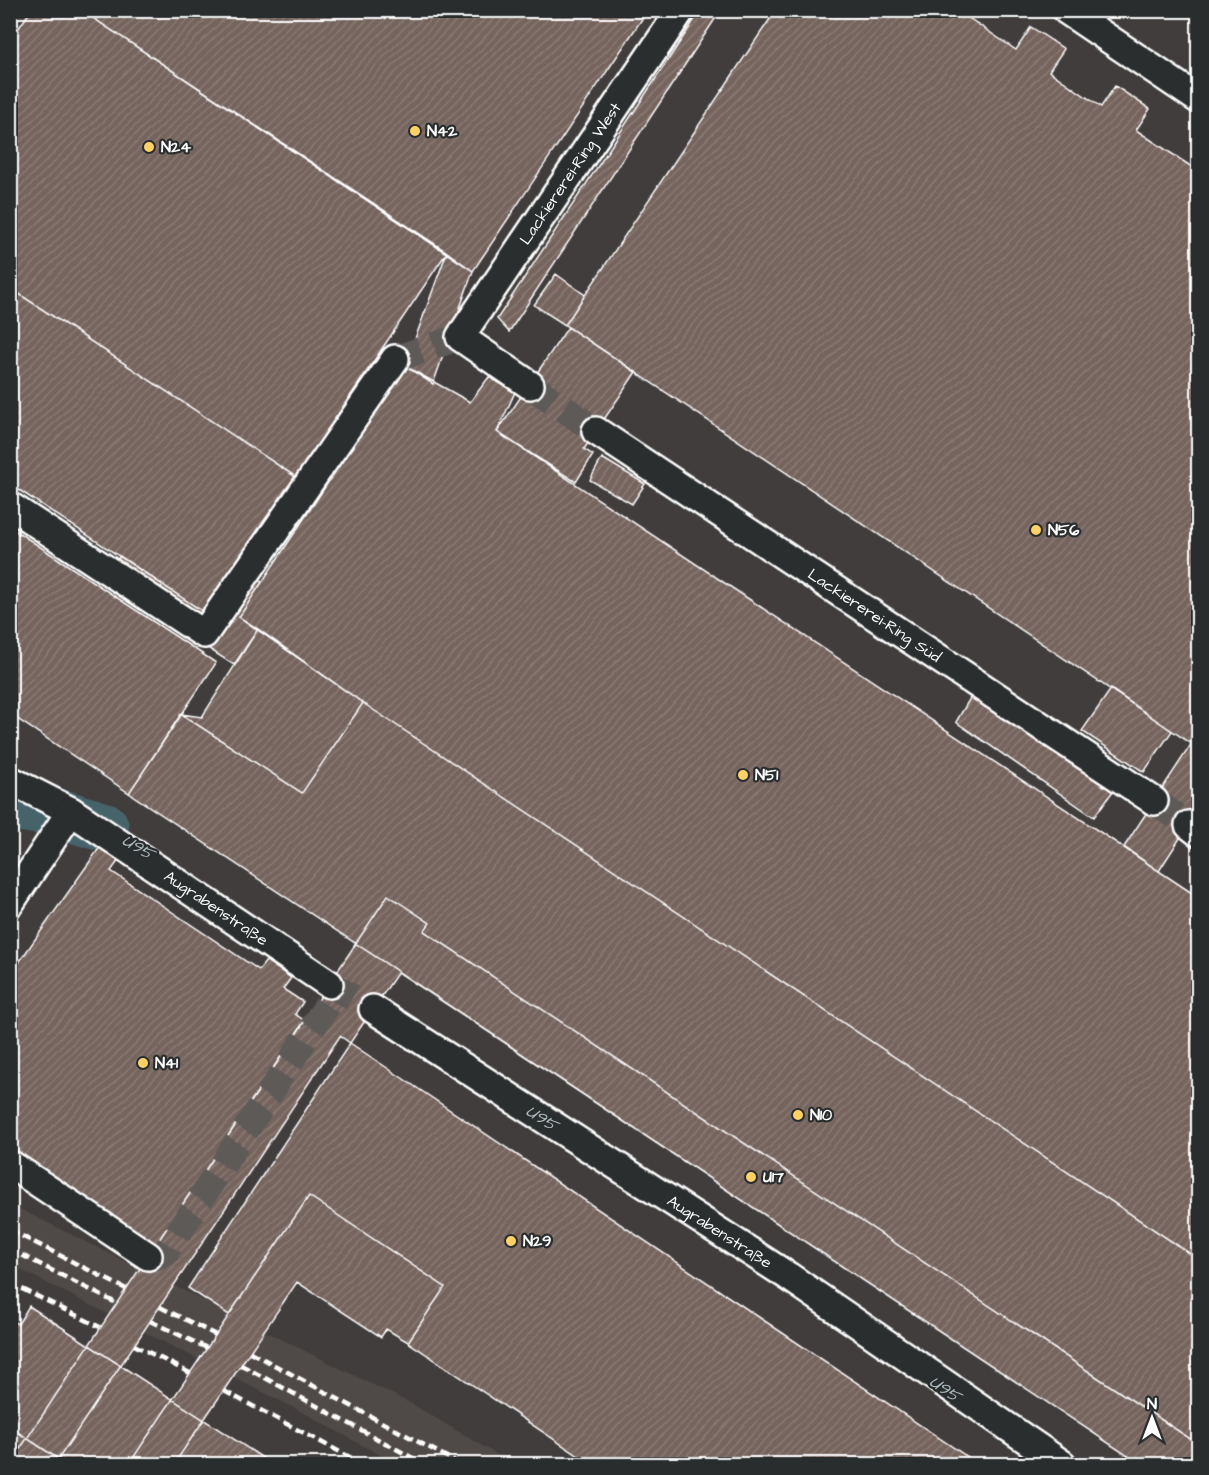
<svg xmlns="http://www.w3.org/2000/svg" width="1209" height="1475" font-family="'Architects Daughter',sans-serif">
<defs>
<pattern id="building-hatch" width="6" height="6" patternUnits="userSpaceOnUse" patternTransform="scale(1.5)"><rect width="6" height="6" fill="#75635d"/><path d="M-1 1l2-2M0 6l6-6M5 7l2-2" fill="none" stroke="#8a7a75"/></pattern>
</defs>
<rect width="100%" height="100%" fill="#403d3c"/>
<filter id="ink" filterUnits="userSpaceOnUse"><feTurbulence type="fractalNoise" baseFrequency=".0167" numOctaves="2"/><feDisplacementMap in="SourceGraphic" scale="12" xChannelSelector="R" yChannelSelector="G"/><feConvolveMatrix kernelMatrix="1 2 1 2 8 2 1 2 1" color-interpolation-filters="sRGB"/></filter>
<g filter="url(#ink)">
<!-- built -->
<path fill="#504846" d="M10 1204 412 1404 513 1464H396L304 1413 11 1265Z"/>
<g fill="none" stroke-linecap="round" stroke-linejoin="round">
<!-- river -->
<path stroke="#46636b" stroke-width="50" d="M10 805 50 811 104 827"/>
</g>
<!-- building -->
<path fill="url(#building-hatch)" stroke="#fff" stroke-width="1.5" d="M31 10H81L447 252 296 477 10 288V41Z
M81 10H648L473 271Z
M701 10H721L509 332 497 319Z
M776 10H957L1016 50 1031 27 1064 49 1049 71 1101 107 1115 86 1150 109 1136 130 1198 171V748L565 325Z
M447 252 473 271 433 384 405 366Z
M556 274 585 295 565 325 534 305Z
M10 288 296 477 205 613 10 484Z
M568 327 636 372 584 449 593 455 576 482 497 432Z
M405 366 470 402 489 377 515 392 497 432 1198 897V1259L363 703 239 617Z
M602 458 645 484 632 504 590 480Z
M10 527 216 663 129 793 10 714Z
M120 556 205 613 237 566 262 582 239 617 258 629 234 665 102 580Z
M258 629 363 703 302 793 181 714 202 717Z
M1111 689 1172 731 1144 772 1082 731Z
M973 693 1116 787 1094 817 956 722Z
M363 703 1198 1259V1464H1140L129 793 181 714 302 793Z
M1192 743 1198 748V810L1159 871 1124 847Z
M100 847 119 860 111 871 259 970 266 961 291 978 283 989 303 1002 295 1014 305 1021 153 1249 10 1151V975Z
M388 895 430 923 424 931 1198 1444V1464H1140L398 972 350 1043 340 1036 55 1464H10Z
M350 1043 978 1464H591L408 1342 445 1287 309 1196 229 1315 188 1288Z
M309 1196 445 1287 408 1342 386 1329 381 1337 297 1282 174 1464H129Z
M29 1306 272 1464H66L10 1427V1320L18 1324Z
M10 1427 66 1464H10Z"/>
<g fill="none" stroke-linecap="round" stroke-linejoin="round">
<!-- minor-tunnel -->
<path stroke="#5d5a59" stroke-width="27" stroke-dasharray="27 14" stroke-linecap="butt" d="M395 359 460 337
M530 385 596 431
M1154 801 1189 825
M329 984 373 1009
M148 1256 155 1257 165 1253 338 989"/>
<!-- minor casing -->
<g stroke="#fff" stroke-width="32">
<g id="minor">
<path d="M1066 10 1198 99"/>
<path id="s1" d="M530 385 460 337 681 10"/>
<path id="s2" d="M596 431 1154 801"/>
<path d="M10 506 204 634 395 359"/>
<path id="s3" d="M10 780 71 811 329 984"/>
<path d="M1189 825 1198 832"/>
<path d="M10 903 71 811"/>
<path id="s4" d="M373 1009 788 1276 1062 1464"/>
<path d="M10 1164 148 1256"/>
</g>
</g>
<!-- minor -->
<use href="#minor" stroke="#2a2d2e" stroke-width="27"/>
<!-- rail -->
<path stroke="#fff" stroke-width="4.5" stroke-dasharray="9 4.5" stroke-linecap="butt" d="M10 1230 126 1289
M10 1249 116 1303
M10 1283 100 1327
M160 1307 216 1335
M150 1321 207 1348
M134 1345 190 1373
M250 1352 460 1464
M241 1365 424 1464
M224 1391 363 1464"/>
</g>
</g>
<!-- markers -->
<g fill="#ffd166" stroke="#2a2d2e" stroke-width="2">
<circle cx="415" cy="131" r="6"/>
<circle cx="149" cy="147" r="6"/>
<circle cx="1036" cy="530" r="6"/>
<circle cx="743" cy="775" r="6"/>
<circle cx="143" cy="1063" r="6"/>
<circle cx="798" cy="1115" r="6"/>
<circle cx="751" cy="1177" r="6"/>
<circle cx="511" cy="1241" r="6"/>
</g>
<g text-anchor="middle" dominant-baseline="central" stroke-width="4.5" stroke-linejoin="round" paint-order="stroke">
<!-- poi labels -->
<g font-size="16" font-weight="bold" fill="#fff" stroke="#2a2d2e" text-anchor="start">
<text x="427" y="131">N42</text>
<text x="161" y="147">N24</text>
<text x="1048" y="530">N56</text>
<text x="755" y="775">N51</text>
<text x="155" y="1063">N41</text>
<text x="810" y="1115">N10</text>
<text x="763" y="1177">U17</text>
<text x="523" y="1241">N29</text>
</g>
<!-- street labels -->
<g font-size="16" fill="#fff" stroke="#2a2d2e">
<text stroke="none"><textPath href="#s1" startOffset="282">Lackiererei-Ring West</textPath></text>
<text stroke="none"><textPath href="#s2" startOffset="334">Lackiererei-Ring Süd</textPath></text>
<text stroke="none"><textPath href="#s3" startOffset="243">Augrabenstraße</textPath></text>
<text stroke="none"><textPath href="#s4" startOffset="412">Augrabenstraße</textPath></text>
</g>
<!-- water labels -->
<g font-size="18" font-style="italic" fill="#acb9bc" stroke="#2a2d2e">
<text transform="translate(138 847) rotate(31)">U95</text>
<text stroke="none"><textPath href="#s4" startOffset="201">U95</textPath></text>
<text transform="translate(945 1389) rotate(34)">U95</text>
</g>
</g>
<!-- margin -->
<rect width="1209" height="1475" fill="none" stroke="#2a2d2e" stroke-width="36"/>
<rect x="18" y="18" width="1173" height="1439" fill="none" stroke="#fff" stroke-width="2" filter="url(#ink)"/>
<!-- north arrow -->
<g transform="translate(1152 1418)" stroke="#2a2d2e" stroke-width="4.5" paint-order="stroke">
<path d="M0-4.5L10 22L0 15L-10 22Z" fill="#ffffff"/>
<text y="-9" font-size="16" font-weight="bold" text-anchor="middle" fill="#ffffff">N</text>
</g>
</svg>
